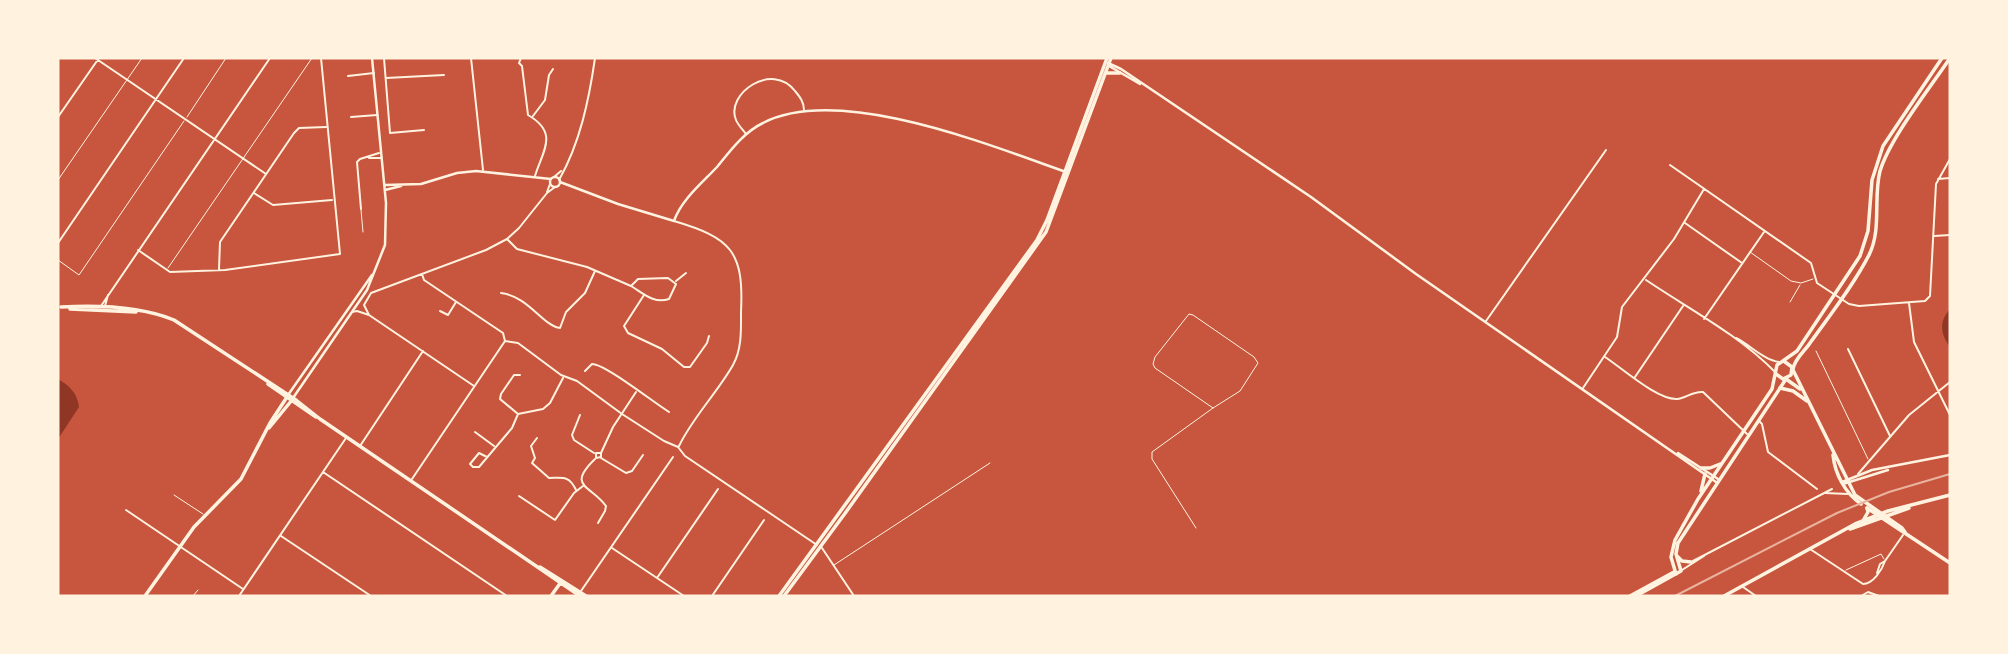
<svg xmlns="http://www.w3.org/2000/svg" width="2008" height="654" font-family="Inter,sans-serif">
<rect width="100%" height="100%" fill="#c8553d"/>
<!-- water -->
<path fill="#8f3625" d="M1950 309V347C1940 334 1939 321 1950 309Z
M58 379C70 386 77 393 79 407L58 439Z"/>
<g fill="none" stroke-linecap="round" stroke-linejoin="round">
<!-- service -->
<path stroke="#fff3e0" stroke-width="1" d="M187 117 226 58
M58 180 142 58
M361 210 363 232
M1750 252 1791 281 1801 283 1813 279
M58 260 79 275 184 121
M168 268 312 58
M1790 302 1800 285
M1816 351 1868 459
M174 495 203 514
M1196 528 1152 459V452L1213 408 1240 391 1258 363 1254 357 1193 315 1189 314 1155 357 1153 364 1155 368 1213 408
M834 565 990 463
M1846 570 1881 554 1884 559
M193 596 198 590"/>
<!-- minor -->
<path stroke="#fff3e0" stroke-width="2" d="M95 58 266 174
M384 58 390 133 424 130
M471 58 483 170
M521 58 519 63 522 66 528 115C559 133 543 150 535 176
M348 76 374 73
M386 78 444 75
M533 116 545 100 549 75 553 69
M58 117 99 58
M351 117 377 115
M746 134C743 130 738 125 736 120 725 94 772 61 795 91 800 97 804 102 804 110
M369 158H381
M1670 165 1811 263 1817 283 1849 304 1859 306 1925 301 1930 296 1936 184 1950 159
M554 177 561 171
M1938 179 1950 178
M559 180C580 143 589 100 595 58
M547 192 550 184
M254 193 273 205 332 200
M361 209 357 162 360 159 379 153
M674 221C731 238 744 251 741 312 741 330 742 349 733 365 717 393 693 417 679 446
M1685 223 1742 263
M1934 236 1950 235
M507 239 517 249 587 267 631 286 638 279 668 278 676 284 669 299C654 304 644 294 631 286
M58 243 184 58
M138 250 170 272 225 270 340 254 321 58
M219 269 220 242 294 133 299 128 326 127
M422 274 424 280 503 333 505 341 518 343 561 375 577 381 622 414 664 441 678 447 685 456 817 545
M1646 280C1689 309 1739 335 1775 372
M676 281 686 273
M501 293C528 296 543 326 560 328L566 312 585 293 595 271
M644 295 624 326 628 333 662 349 684 367H690L707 343 709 336
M1909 303 1914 342 1950 415
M101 306 270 58
M105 306 108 295
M440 311 448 315 456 302
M352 312 357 311 369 315 474 386
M369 315 364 305 371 293 486 250 507 239 519 228 547 193 555 187
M1704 319 1764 232
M1486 321 1606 150
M1736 338C1750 345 1764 360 1779 362
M1848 349 1890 436
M1605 357C1622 368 1657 400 1677 399 1686 398 1693 391 1703 392L1747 434
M585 371 592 364C605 364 653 402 669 412
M1635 377 1683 306
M1583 388 1617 337 1622 307 1674 239 1704 189
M518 414 500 399 501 394 514 375H520
M580 415 572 435 574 440 594 453
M1759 421 1762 424 1768 452 1817 489
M475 432 494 446
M537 438 531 446 535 458 532 463 549 478C563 478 569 475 576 490
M360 446 423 351
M601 453H596V458L601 457V453L613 427 636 392
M487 457 479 453 470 464 473 467H479L512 428 518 414 543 409 550 403 563 378
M601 458 626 473 632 471 643 455
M595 459C566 487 591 485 606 506L605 511 598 523
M323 472 507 596
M1858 474 1909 415 1950 382
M412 479 505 341
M1825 493 1848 494
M519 496 555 520 574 493 583 486
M126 510 243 589
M281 536 371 596
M612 548 684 596
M822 548 854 596
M1810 549 1863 584C1873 584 1882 570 1885 561
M1693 561 1832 489
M1682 570 1704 556
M1877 573 1880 564 1885 561 1903 535
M657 578 718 489
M1743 587 1756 596
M581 591 673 457
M239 596 346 438
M712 596 764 520
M1861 596 1868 592 1879 596"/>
<!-- tertiary -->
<path stroke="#fff3e0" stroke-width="2.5" d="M1108 63 1121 69 1311 197 1416 274 1716 482
M1109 66 1140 84
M550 182a5 5 0 1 1 10 0a5 5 0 1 1-10 0Z
M560 182 618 204 674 221C681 200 703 182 717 167 730 151 744 132 763 123 839 84 989 145 1066 172
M385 185 421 184 457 173 476 171 551 179
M385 190 401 186
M288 395 372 275
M293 398 367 290 385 245 386 203 372 58
M1678 453 1718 479
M1842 482 1872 470 1950 455
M1843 484 1888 470"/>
<!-- secondary -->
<path stroke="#fff3e0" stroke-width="3.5" d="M1793 370 1855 495 1902 528 1905 532
M1786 379 1800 389
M1780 388 1793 391 1807 401
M269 428 292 400
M1833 455C1835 474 1845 493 1861 504
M1867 508 1950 563
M145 596 194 527 241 479 270 423 287 397"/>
<!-- primary -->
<path stroke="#fff3e0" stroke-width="3.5" d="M1106 73H1120
M61 307C98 305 140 306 174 320L296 400 320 419 580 596
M70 309 136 312
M1793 369C1795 358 1804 352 1810 343 1830 315 1853 286 1869 255 1882 229 1873 198 1880 171 1890 138 1930 88 1950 58
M1776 374 1783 379 1791 375 1792 367 1785 362
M268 384 316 417
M1701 468H1710L1720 464
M1701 491 1705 474
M1864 519 1868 512 1867 508
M1850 529 1909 508
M1677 556 1682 561 1691 562
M540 567 586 596
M1676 574 1671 557 1675 540 1698 499 1772 389 1777 365 1797 351 1860 256 1868 231 1872 180 1883 146 1942 58
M551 596 561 582
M779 596 1037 240 1047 220 1107 58
M784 596 846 512 1046 232 1111 58
M1630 596 1674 572
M1636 596 1681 571 1676 554 1678 543 1786 379
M1724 596 1855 524 1888 511 1950 495"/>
<!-- rail -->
<path stroke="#e9b49f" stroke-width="2" d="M1675 596 1837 513 1889 492 1950 474"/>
</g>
<!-- border -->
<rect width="2008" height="654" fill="none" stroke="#fff3e0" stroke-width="119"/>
</svg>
